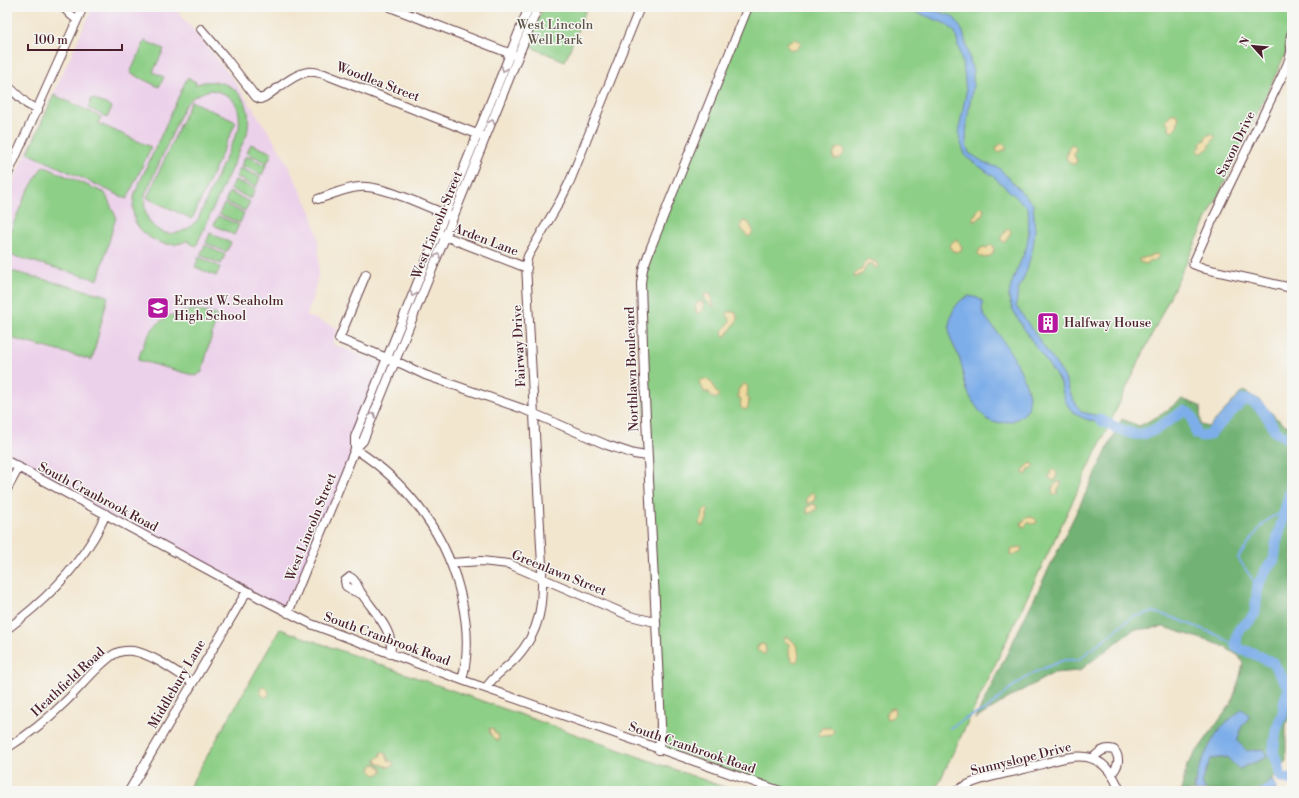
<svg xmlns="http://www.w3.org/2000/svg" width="1299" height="798" font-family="'Libre Bodoni',serif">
<rect width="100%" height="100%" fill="#f6f6f2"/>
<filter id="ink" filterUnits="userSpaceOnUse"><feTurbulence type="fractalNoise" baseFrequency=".025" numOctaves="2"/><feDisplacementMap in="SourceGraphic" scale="8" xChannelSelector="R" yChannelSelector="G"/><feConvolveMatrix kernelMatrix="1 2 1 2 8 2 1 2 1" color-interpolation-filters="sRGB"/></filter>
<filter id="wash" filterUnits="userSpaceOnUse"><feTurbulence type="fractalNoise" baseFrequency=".012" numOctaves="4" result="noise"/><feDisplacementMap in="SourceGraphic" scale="16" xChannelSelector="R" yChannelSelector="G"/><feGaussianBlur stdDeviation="0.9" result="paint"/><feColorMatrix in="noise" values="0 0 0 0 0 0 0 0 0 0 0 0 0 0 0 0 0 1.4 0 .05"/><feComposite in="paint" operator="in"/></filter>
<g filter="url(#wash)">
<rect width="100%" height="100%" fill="#f2e6cf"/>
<!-- built -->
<path fill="#ecd1ea" d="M93 7H174L209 49 235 82 270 134 285 159 311 212 318 236 319 263 318 276 307 316 338 328 332 344 389 366 288 613 7 461V195Z"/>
<!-- green -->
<path fill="#8ecf87" stroke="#6c7759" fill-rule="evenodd" d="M543 7H587L565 61 528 46Z
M746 7H1292V40L935 791H786L660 746 639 278Z
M145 41 164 49 153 72 164 77 159 87 130 73Z
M187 78 196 82 195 85C212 77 235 83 244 101 250 111 249 123 247 134L196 246 188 242V240C170 251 144 240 135 221 132 212 133 202 135 193ZM211 90C234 94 241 105 239 128L198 219C175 247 140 232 145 195L184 107C191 97 199 93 211 90Z
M54 95 101 117 98 123 151 147 127 199 28 153Z
M92 98 112 107 107 117 88 108Z
M191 101 236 122 192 219 147 198Z
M251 144 272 153 267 163 247 153Z
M246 156 266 165 262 175 241 165Z
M43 166 105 193 116 217 98 280 10 255 7 249V239L25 196Z
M240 168 260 177 256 187 236 177Z
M235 180 255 189 251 199 230 189Z
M229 192 250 202 245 211 225 202Z
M224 204 244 213 240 223 219 214Z
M218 216 239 225 234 235 214 225Z
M210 233 231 243 226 252 206 243Z
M205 245 225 255 221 264 200 255Z
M199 257 220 267 216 276 195 267Z
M7 270 108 296 92 360 7 337Z
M196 310 217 315 202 372 196 376 138 360C149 326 160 314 196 310Z
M280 629 735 791H187Z"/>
<!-- forest -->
<path fill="#72b274" stroke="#5e6850" d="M1243 391 1260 400 1276 418 1292 429V711L1286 724V761L1272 780 1258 791H1206L1202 783 1210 759 1227 757 1239 769 1267 757 1247 751 1237 741 1242 726 1250 716 1242 710 1217 733 1194 785 1195 791H1181L1187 765 1231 704 1238 684 1243 664 1239 656 1221 645 1164 627 1133 630 1079 671 1054 673 1019 692 975 719 1122 419 1139 426 1162 414 1182 399 1200 406 1201 425 1209 427Z"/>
<!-- sand -->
<path fill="#eeda9e" stroke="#9c7c64" d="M795 39 800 41 801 44 796 50 789 49 787 46 788 42Z
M1171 114H1176L1179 118 1177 126 1172 132 1169 130V124L1165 121Z
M1211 134 1214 135 1215 138 1210 144V147L1202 153 1198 152 1197 150 1201 147 1200 143 1205 140 1206 136Z
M1001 143 1006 146V150H1002L999 153 997 151 996 148 999 146Z
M1072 144 1076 148 1074 155 1077 161 1075 164H1072L1066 159 1069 147Z
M841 147 845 150C843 155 841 160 834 159L833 157 835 150Z
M981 207 984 208C984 213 979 221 974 221L973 219 974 215 975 216 977 211Z
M744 221 748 222 753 230 752 234 748 237 741 228V223Z
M1008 228 1011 231 1010 234 1004 242H1002L1001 237Z
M957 240 962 247 961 250 956 252 952 250 950 245 954 241Z
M990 245 993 246 994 250 992 255 985 258 979 256 978 253 980 249 984 247 987 248Z
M1155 254 1159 255 1158 258 1153 261 1151 260 1146 264 1140 262 1139 259 1140 258 1143 259 1144 257H1148Z
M869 259 877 263 878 268H875L873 264H869C862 269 867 274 855 277L854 275C856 272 858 272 861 269 864 265 864 261 869 259Z
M707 293 711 295 714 307 706 301 704 295Z
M698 302H703L704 309 697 314 695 306Z
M729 312H735L738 319 727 335 724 336 722 333 730 321 729 317 726 314Z
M706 379 713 384 715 391 719 395 716 399 711 397 709 392H704C704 391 700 383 699 382L701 380Z
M745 384 748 387 747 397 749 399 748 408 745 410C738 407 741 403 741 399L738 397V392L739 388 741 387 743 384Z
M1032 463 1035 467 1029 469 1027 474H1023V471L1028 465Z
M1051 470H1054L1057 473 1056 477 1054 481 1049 478Z
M1058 482H1061V485L1058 490 1057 494 1054 495 1052 494 1053 486Z
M812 492 815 495V500L807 504V497Z
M813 504 816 505 817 509 811 513H807V507Z
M705 509H707L709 511 707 513V520L703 526H701L699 524 703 515 702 513Z
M1030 517 1034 518 1037 521 1036 523 1031 524 1029 522 1024 527 1022 526 1021 523 1024 522V519Z
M1019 547 1022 548 1021 551 1012 556 1010 555 1011 550Z
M785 637C795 638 803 654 796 662L791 660 789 653V644L784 641Z
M761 644 765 645 766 651 765 654H763L757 649 758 646Z
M264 686 269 692V695L266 697C262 697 260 692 260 689Z
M892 708H894L895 714 891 718 887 719 886 716 888 711Z
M491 728 493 729 495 733 498 735 499 741C495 740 489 734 489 729Z
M821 728H831L834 730 833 732 831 735 826 736 824 735 819 736V734Z
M381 752H383L386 754 389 761 393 762 394 765 389 767 377 763 376 759 381 756Z
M375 764 382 768V772L379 774 375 775 370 770 372 765Z"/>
<!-- water -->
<path fill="#7eaee9" stroke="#64668a" d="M897 7H923L952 16 956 20 963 32 973 72V85L967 120 966 144 969 153 985 163 999 168 1033 204 1035 230 1033 247 1027 270 1018 291 1016 306 1064 376 1072 397 1081 412 1099 416 1114 424 1113 427C1084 418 1065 419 1061 383 1051 367 1008 311 1009 297 1009 283 1023 259 1027 245 1029 233 1029 220 1028 208L993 176 966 157 963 149 959 137 960 124 966 93 964 71 955 32 946 24 921 14Z
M969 296 978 298 982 301C983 306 981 309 983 313 986 319 997 331 1001 338 1011 352 1035 391 1028 408 1026 414 1018 419 1012 421 1005 423 994 424 988 420 979 412 970 399 966 387 963 378 963 369 960 360 958 353 954 347 951 340 946 324 952 302 969 296Z
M1242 709 1250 716 1242 726 1237 741 1247 751 1263 749 1267 757 1239 769 1227 757 1210 759 1202 783 1206 791H1195C1193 777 1209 745 1217 733 1223 724 1234 717 1242 709Z
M1272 780 1277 788 1275 791H1258Z"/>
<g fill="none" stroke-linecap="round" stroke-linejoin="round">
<!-- stream -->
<path stroke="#7eaee9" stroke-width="2" d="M1257 586 1238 558 1262 525 1270 518 1285 511
M1289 688 1292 686
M950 728 964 719 987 709 1012 687 1035 672 1064 660H1078L1132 617 1154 612 1177 619 1217 635 1236 646"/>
<!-- river -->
<path stroke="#7eaee9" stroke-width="11" d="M1100 420C1109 424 1124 432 1134 434 1153 437 1169 418 1184 411 1196 414 1192 425 1197 434L1202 436 1209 435 1243 400C1255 398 1266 414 1271 423 1273 426 1273 429 1276 432 1281 436 1287 436 1292 442
M1292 484 1276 544 1274 560 1267 568 1258 585 1255 613 1250 620 1240 628 1237 636 1236 646 1242 650 1253 653 1273 663 1289 688 1284 702 1283 713 1276 730 1273 754 1277 760 1281 777 1292 780"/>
</g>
</g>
<g filter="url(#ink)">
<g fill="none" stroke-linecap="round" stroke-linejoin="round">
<!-- minor casing -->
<g stroke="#633d44" stroke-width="10">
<path id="minor" d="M63 7 71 15 77 20
M390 7 514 55
M201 29 225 57 256 97 260 99 265 97C276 90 295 73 308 72 313 71 319 73 324 74L482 136
M1292 32C1288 41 1292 44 1291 52 1290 60 1286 67 1283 74L1212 221 1193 264 1206 269 1292 288
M7 85 27 104 38 110
M7 176 83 7
M318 199C331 195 345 188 359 187 381 184 427 207 450 216
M442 235 527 268
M366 274 339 339 402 364 425 375 523 409 607 445 634 454 647 456
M355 449V437L529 7
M355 449C410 484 449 538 462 601 468 628 469 654 462 680
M7 461 262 599 311 624 462 680 780 791
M7 489 19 467
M451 563 481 561 509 564 630 616 655 622
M361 594 354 591 346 586 345 581 350 577C357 580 357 588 362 594 373 611 396 632 390 654
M288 613 355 449 363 441 538 7
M7 629C41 604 71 575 93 539 98 531 102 522 106 514
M486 688C493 676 504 670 514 660 542 631 543 603 542 565L526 264 528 256 560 201 570 181 640 7
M7 748C28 735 47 720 64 703 79 689 94 669 110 657 116 652 125 650 133 651 152 654 176 672 192 682
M659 750 661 725 644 377 641 283 643 269 651 247 748 7
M1093 758C1099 752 1105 747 1114 750 1121 758 1118 767 1112 773
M129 791 247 591
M956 791C976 778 1001 775 1024 769 1042 765 1075 751 1093 759 1107 764 1115 778 1120 791"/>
</g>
<!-- minor -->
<use href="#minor" stroke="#fff" stroke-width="8"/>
</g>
<!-- one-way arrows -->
<defs><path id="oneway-chevron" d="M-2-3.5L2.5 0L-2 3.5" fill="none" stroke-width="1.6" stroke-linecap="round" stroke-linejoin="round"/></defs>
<g stroke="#ae9aa0">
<use href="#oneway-chevron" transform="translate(504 69) rotate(112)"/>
<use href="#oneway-chevron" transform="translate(492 122) rotate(-68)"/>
<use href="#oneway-chevron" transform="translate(438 256) rotate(-68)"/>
<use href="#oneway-chevron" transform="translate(413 294) rotate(112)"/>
<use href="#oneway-chevron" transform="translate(373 415) rotate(-68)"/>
</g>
</g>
<!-- icons -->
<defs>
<g id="school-square" transform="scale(1.15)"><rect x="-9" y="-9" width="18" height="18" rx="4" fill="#b5179e" stroke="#f6f6f2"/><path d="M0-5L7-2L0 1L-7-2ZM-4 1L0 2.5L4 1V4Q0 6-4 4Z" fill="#fff"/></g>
<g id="building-square" transform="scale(1.15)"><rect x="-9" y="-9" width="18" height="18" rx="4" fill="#b5179e" stroke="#f6f6f2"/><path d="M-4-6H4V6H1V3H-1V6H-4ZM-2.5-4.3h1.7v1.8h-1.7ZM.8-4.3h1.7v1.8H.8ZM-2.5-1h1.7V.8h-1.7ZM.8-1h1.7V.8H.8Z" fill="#fff"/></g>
</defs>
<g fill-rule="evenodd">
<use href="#school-square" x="158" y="308"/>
<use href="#building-square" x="1048" y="323"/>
</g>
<g text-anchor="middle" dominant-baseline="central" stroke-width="3" stroke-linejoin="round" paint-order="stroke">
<!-- park labels -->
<g font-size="13" fill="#5e5447" stroke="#f6f6f2">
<text x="555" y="25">West Lincoln<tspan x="555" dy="15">Well Park</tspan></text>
</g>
<!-- street labels -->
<g font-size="13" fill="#4a1f2b" stroke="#f6f6f2">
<text transform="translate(378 82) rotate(21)">Woodlea Street</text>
<text transform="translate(1236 144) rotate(-64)">Saxon Drive</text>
<text transform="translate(437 225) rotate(-68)">West Lincoln Street</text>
<text transform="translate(486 240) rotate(21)">Arden Lane</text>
<text transform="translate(519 346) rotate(-93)">Fairway Drive</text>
<text transform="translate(632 369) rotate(-92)">Northlawn Boulevard</text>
<text transform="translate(98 497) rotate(28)">South Cranbrook Road</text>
<text transform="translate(311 527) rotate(-68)">West Lincoln Street</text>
<text transform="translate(559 573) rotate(22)">Greenlawn Street</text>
<text transform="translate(387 639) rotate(20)">South Cranbrook Road</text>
<text transform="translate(68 682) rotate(-43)">Heathfield Road</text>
<text transform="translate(177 684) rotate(-60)">Middlebury Lane</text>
<text transform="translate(692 748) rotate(19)">South Cranbrook Road</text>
<text transform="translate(1021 759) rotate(-14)">Sunnyslope Drive</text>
</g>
<!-- poi labels -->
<g font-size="13" fill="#4a1f2b" stroke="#f6f6f2" text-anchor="start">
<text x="174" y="301">Ernest W. Seaholm<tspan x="174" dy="15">High School</tspan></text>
<text x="1064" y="323">Halfway House</text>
</g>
</g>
<!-- margin -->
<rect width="1299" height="798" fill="none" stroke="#f6f6f2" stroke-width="24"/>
<!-- north arrow -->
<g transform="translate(1253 46) rotate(297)" stroke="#f6f6f2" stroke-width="3" paint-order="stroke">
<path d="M0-3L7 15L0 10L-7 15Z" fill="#4a1f2b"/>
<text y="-6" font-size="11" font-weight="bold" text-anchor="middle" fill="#4a1f2b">N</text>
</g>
<!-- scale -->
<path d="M28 44v6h94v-6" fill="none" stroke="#4a1f2b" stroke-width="2"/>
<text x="34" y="44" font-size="12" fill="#4a1f2b" stroke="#f6f6f2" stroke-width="3" paint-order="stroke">100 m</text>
</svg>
